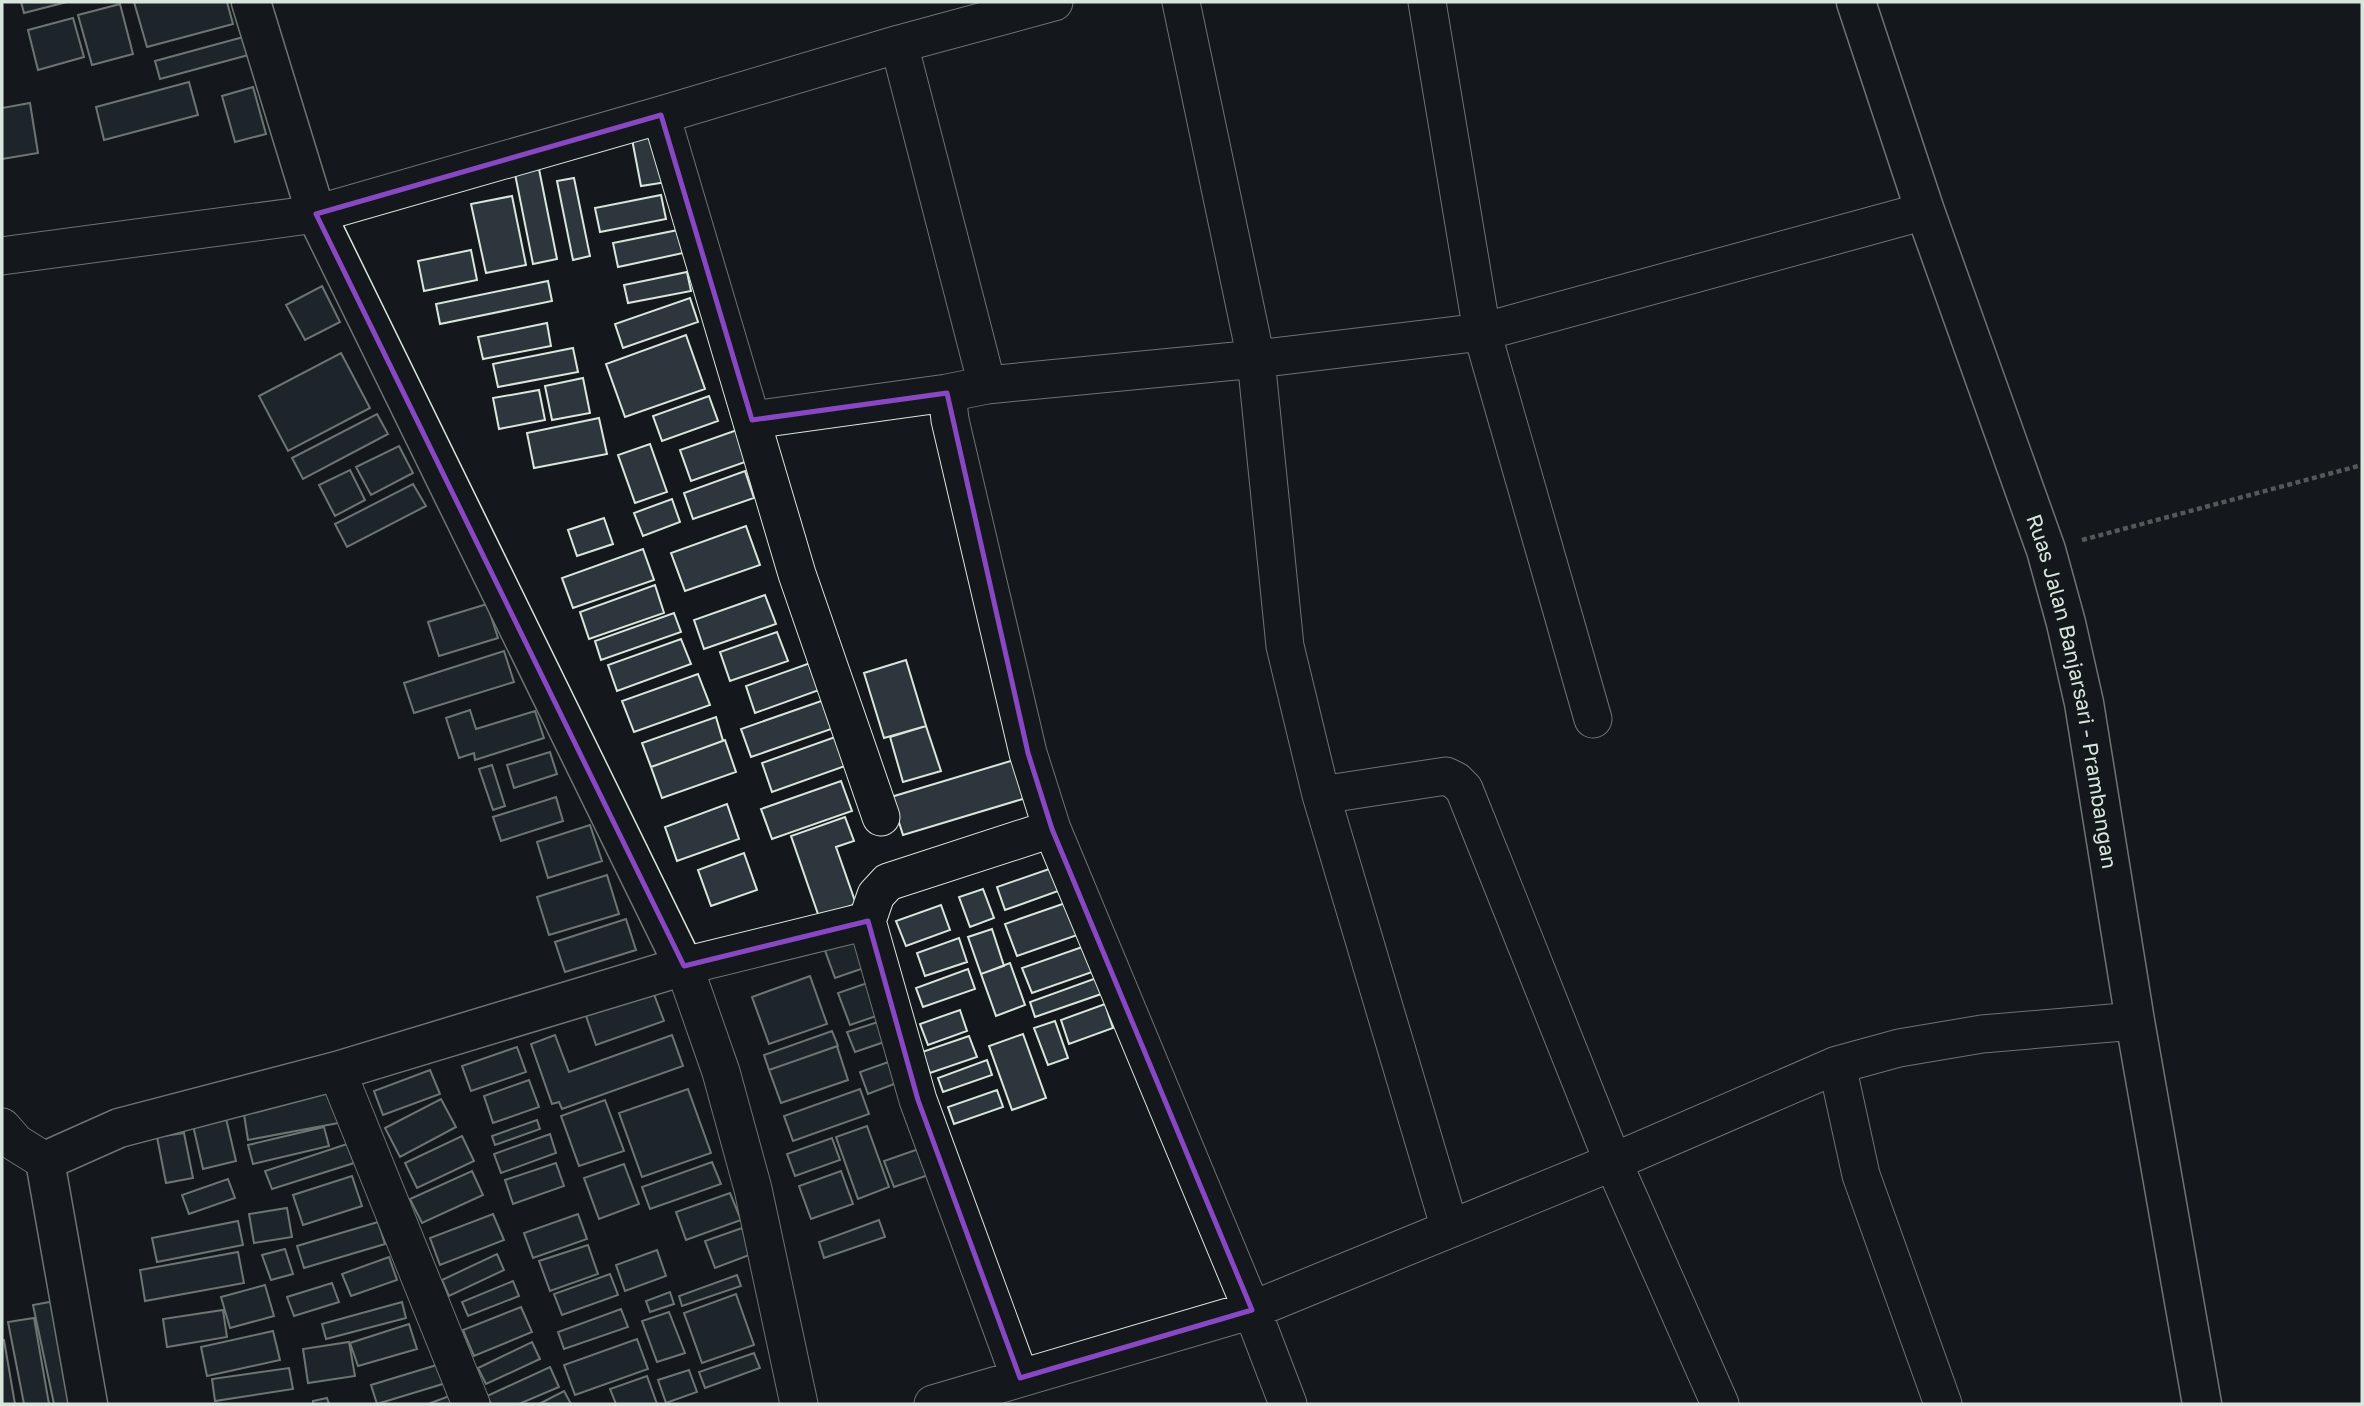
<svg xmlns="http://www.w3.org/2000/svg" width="2364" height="1406" font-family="'Golos Text',sans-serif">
<rect width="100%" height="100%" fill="#14181c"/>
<!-- building -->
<path fill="#2c363c" stroke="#d8e6dc" stroke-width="2" d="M21 2H67L24 13Z
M134 2H227L233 24 147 47Z
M120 4 133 54 92 65 78 15Z
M73 18 84 57 38 70 28 30Z
M247 36 252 54 160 79 155 61Z
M189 82 198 115 104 140 96 107Z
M253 87 266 134 235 142 222 96Z
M30 103 38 153 2 159V108Z
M656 129 667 182 641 186 631 134Z
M539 169 557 259 533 264 515 174Z
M574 178 590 256 573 260 557 181Z
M661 195 666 219 600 232 595 208Z
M512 196 526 265 486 273 471 204Z
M678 230 683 253 618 267 613 243Z
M471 250 477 280 424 291 418 261Z
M687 272 691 291 628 303 624 285Z
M548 281 552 301 440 324 436 304Z
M322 286 340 322 305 340 286 305Z
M690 298 698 322 623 348 615 324Z
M547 323 551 346 483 359 478 337Z
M686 335 705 389 625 417 606 364Z
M573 348 578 372 498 387 493 364Z
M341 353 370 408 288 451 259 396Z
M583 378 590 413 552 420 545 386Z
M539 390 545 420 499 429 493 398Z
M709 396 718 421 662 441 653 416Z
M377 414 388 434 303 479 292 458Z
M599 418 607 454 534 468 527 433Z
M737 430 748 461 691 481 680 450Z
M650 444 667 492 635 503 618 455Z
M399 446 413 473 371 495 356 467Z
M350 470 365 500 335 516 319 485Z
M745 471 754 498 693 519 684 493Z
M413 484 426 506 347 547 335 524Z
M672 499 680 522 643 536 634 513Z
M604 518 613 544 577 556 568 530Z
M746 526 760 565 685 591 671 553Z
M643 549 654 580 573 608 562 578Z
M655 585 664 613 589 639 580 612Z
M765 595 776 624 704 649 694 620Z
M487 604 498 638 439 656 428 622Z
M674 613 681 632 601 660 595 641Z
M777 632 788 661 730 681 720 652Z
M681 639 691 664 617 691 608 665Z
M504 651 514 682 414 713 404 683Z
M906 660 926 726 884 738 864 673Z
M813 662 822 689 755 713 746 686Z
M698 674 710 705 634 732 622 701Z
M827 699 837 727 751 757 741 729Z
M470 710 476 729 535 711 544 738 475 760 474 753 459 758 446 718Z
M716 717 723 741 651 767 642 743Z
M926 726 941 771 903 782 890 737Z
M838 736 848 765 772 792 762 763Z
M725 740 736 772 662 798 651 767Z
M550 752 557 774 514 788 507 765Z
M1014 760 1026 798 903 835 891 797Z
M492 765 505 806 493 810 479 769Z
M841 781 852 811 772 839 761 809Z
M556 797 563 821 501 841 493 817Z
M727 804 739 839 677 861 665 827Z
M845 817 854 841 836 847 856 904 819 917 791 836Z
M590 825 602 861 548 878 537 842Z
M744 853 757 890 711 906 698 870Z
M1052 868 1061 890 1005 910 997 887Z
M607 875 619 914 549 935 537 897Z
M983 889 994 918 970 927 959 897Z
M1074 900 1086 932 1017 956 1005 924Z
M941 905 950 930 906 946 896 921Z
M626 919 636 950 565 972 555 942Z
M992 929 1004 966 981 974 968 937Z
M855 934 867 967 835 978 823 945Z
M959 938 967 962 925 976 917 953Z
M1085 946 1095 971 1032 993 1022 968Z
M1010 963 1025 1005 996 1016 981 974Z
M968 969 975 989 923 1007 916 988Z
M810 976 827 1024 769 1044 752 997Z
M1102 976 1107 992 1035 1017 1030 1002Z
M873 981 885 1013 850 1025 838 993Z
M652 989 664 1021 596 1045 585 1013Z
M1105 1004 1113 1028 1069 1044 1061 1020Z
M960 1010 967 1031 928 1045 920 1024Z
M887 1019 893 1039 855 1052 847 1032Z
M1055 1021 1068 1058 1048 1065 1034 1028Z
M832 1031 838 1046 769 1070 764 1055Z
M1023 1034 1046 1098 1012 1110 989 1046Z
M555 1035 569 1072 672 1035 683 1066 562 1109 559 1102 552 1104 531 1044Z
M969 1036 977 1057 930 1073 922 1052Z
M837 1046 848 1080 781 1103 769 1070Z
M517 1047 526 1072 471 1091 462 1066Z
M894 1060 902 1081 868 1094 860 1072Z
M987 1060 992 1075 943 1092 938 1078Z
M430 1070 440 1094 383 1115 374 1091Z
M529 1080 539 1107 493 1123 484 1096Z
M688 1089 711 1153 642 1177 619 1113Z
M860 1089 869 1114 793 1141 784 1116Z
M997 1090 1003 1107 954 1124 948 1107Z
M338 1091 344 1122 248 1140 243 1108Z
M441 1099 456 1127 400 1157 385 1128Z
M605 1100 624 1151 579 1166 561 1116Z
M225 1114 236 1161 203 1169 192 1121Z
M537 1120 540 1129 495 1145 492 1136Z
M867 1126 889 1187 858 1199 836 1137Z
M324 1127 329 1146 253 1164 248 1145Z
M184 1133 193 1178 166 1183 157 1137Z
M550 1134 556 1153 501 1173 494 1154Z
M462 1136 474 1161 417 1188 405 1163Z
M832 1138 840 1160 795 1176 787 1154Z
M347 1144 354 1163 272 1189 265 1171Z
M927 1146 937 1172 894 1187 884 1161Z
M712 1162 721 1184 650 1209 642 1187Z
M556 1163 564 1186 513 1204 505 1180Z
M624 1164 639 1204 599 1219 584 1178Z
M472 1171 483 1195 422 1223 410 1199Z
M841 1171 853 1204 811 1219 799 1186Z
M352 1176 362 1206 303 1225 293 1195Z
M228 1179 235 1198 189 1214 182 1195Z
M730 1193 741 1220 686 1240 676 1212Z
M287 1208 292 1237 254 1243 249 1214Z
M493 1214 504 1240 440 1265 430 1238Z
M578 1214 587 1239 533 1258 524 1233Z
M879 1220 885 1237 824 1258 819 1242Z
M238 1221 243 1245 157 1262 152 1238Z
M378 1222 385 1244 304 1268 297 1246Z
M742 1228 752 1254 715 1268 705 1241Z
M588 1245 598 1274 550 1291 539 1261Z
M285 1249 293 1274 271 1280 262 1255Z
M657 1250 666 1276 625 1291 616 1265Z
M238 1252 244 1283 145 1301 140 1270Z
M497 1254 504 1270 449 1296 442 1280Z
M389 1257 397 1280 351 1296 342 1274Z
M610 1274 618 1295 562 1315 554 1294Z
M737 1275 741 1286 682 1306 679 1296Z
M513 1281 519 1296 468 1316 462 1302Z
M332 1283 339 1302 294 1316 287 1297Z
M265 1285 274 1316 230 1328 221 1297Z
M670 1292 674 1304 650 1312 646 1301Z
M736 1294 754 1345 702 1363 684 1313Z
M55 1301 78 1404H54L33 1305Z
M402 1302 406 1318 326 1339 322 1324Z
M521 1307 532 1332 474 1356 463 1330Z
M621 1309 628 1327 564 1349 558 1332Z
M223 1310 227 1337 167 1347 163 1319Z
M669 1312 685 1353 657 1362 642 1321Z
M34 1318 49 1404H24L8 1322Z
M409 1324 417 1349 358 1366 350 1343Z
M273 1331 280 1360 207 1376 201 1347Z
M637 1339 648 1369 575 1395 564 1365Z
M2 1340H4L15 1404H2Z
M349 1342 355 1376 308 1383 303 1349Z
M532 1342 540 1359 486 1384 478 1368Z
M754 1353 760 1368 705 1388 699 1372Z
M440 1364 446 1383 377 1404 371 1385Z
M550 1367 559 1387 519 1404H491L487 1396Z
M289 1368 293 1389 215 1401 212 1379Z
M689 1370 697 1392 666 1403 658 1380Z
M647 1376 657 1404H616L610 1389Z
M564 1391 571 1404H539Z
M452 1395 456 1404H428Z
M327 1398 329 1404H313V1401Z"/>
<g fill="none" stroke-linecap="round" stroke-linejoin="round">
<!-- street casing -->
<g stroke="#d8e6dc" stroke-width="39">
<path id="street" d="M1181 2 1256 359 1285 646 1321 795 1450 1229
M1427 2 1482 332 1593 719
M899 44 987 385
M661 115 797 574 881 817
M2 256 316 214 661 115 899 44 1054 2
M752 420 947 393
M1321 795 1446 776 1456 781 1464 789 1613 1162 1720 1404
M867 921 876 895 888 882 1039 833
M1837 1065 1861 1175 1943 1404
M337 1071 471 1404
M2 1127 16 1143 45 1161
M799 1404 753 1189 721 1072 684 966 867 921 918 1100 1020 1378
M933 1404 1252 1310 1613 1162 1837 1065 1899 1048 1982 1034 2135 1021
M1288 1404 1252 1310 1052 829 1028 753 950 420 947 393 987 385 1256 359 1482 332 1925 211"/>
</g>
<!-- secondary casing -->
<g stroke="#d8e6dc" stroke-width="41">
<g id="secondary">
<path id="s1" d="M1856 2 1925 211 2046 550 2066 623 2084 703 2135 1021 2202 1404"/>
<path d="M88 1404 45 1161 119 1128 337 1071 684 966 316 214 251 2"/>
</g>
</g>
<!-- path -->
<path stroke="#9da8a2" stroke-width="4.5" stroke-dasharray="5 3.5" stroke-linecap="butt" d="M2082 540 2362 465"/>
<!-- street -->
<use href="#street" stroke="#14181c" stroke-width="37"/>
<!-- secondary -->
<use href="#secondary" stroke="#14181c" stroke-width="38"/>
</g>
<!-- marked area -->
<path d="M0 0H2364V1406H0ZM661 115 752 420 947 393 1028 753 1052 829 1252 1310 1020 1378 918 1100 868 921 684 966 316 214Z" fill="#14181c" fill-opacity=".55" fill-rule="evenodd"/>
<path fill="none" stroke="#8948c3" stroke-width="5" stroke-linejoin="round" d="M661 115 752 420 947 393 1028 753 1052 829 1252 1310 1020 1378 918 1100 868 921 684 966 316 214Z"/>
<g text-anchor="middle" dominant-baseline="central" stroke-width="5" stroke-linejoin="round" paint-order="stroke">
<!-- street labels -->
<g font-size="21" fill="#d8e6dc" stroke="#14181c">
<text stroke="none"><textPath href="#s1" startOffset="724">Ruas Jalan Banjarsari - Prambangan</textPath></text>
</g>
</g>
<!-- border -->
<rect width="2364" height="1406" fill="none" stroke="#d8e6dc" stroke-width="7"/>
</svg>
